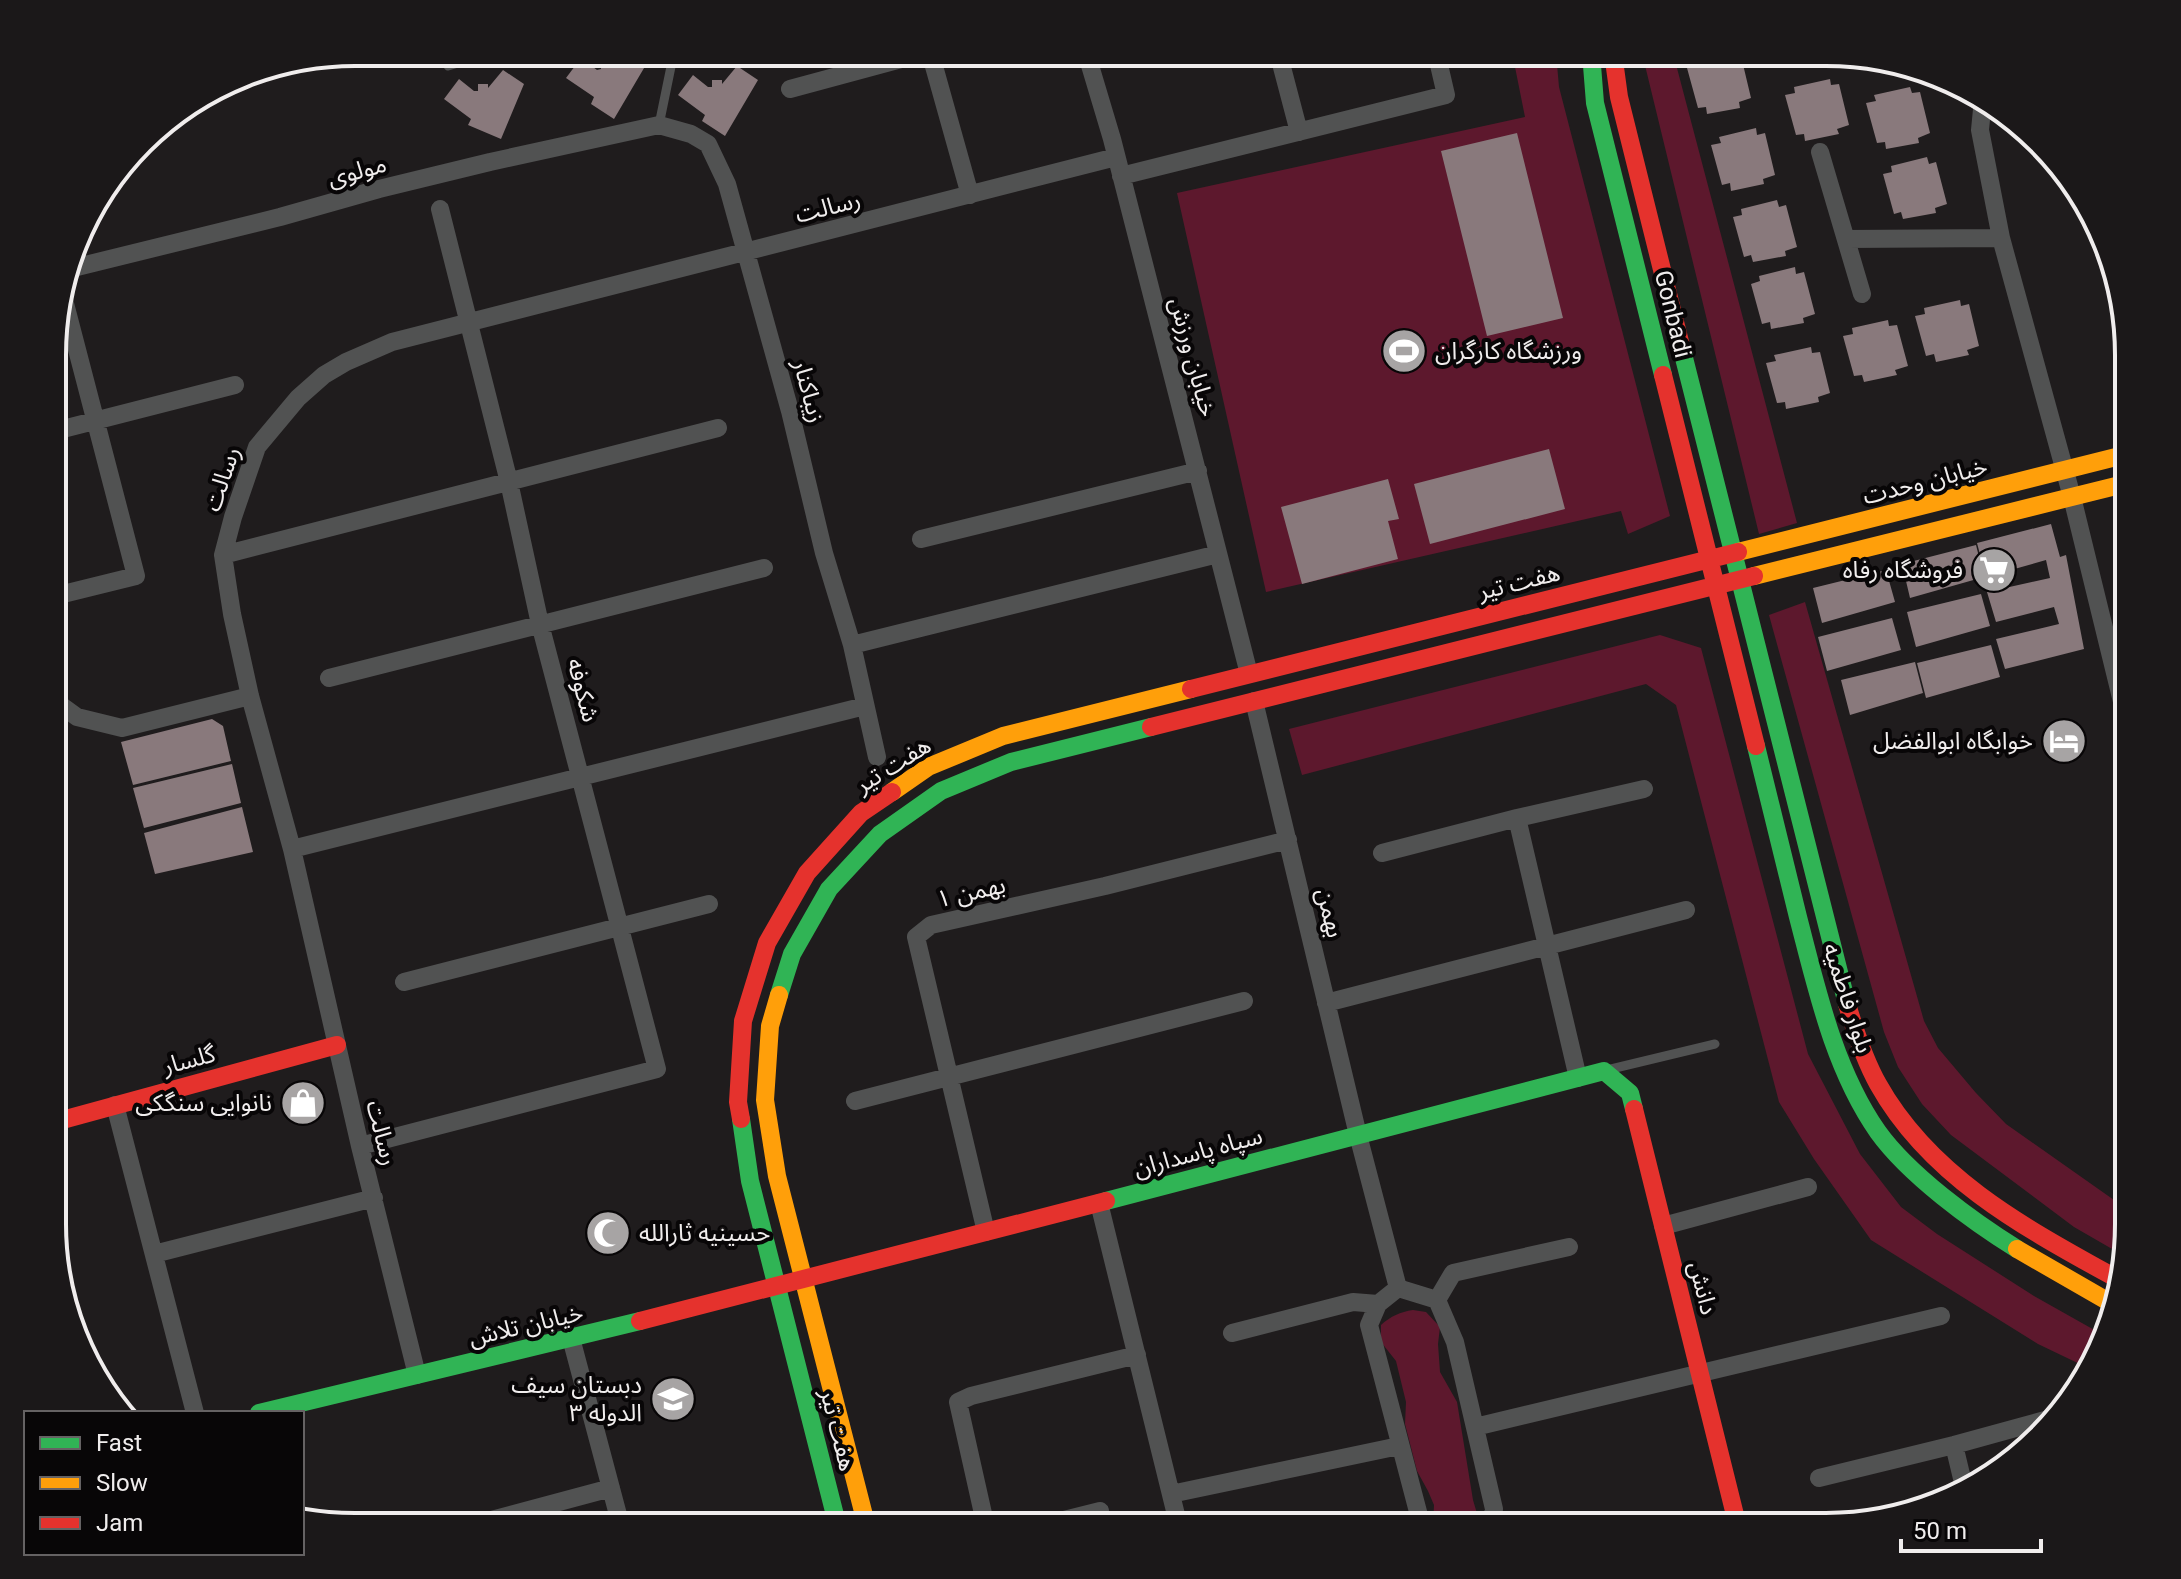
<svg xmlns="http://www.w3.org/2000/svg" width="2181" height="1579" font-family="Roboto,'Noto Sans Arabic',sans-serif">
<rect width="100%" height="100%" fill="#1f1c1d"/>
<!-- green -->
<path fill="#5d182d" d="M1512 52 1556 53 1559 87 1670 516 1628 534 1621 511 1266 592 1177 193 1525 117Z
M1642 53H1673L1797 523 1759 534Z
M1805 602 1924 1021 1938 1048 1976 1093 2006 1124 2114 1200 2128 1207V1243L2126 1257 2074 1227 1951 1135 1922 1104 1898 1067 1884 1032 1769 615Z
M1660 635 1701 648 1808 1054 1860 1154 1901 1207 1937 1234 2034 1296 2105 1336 2088 1368 2038 1344 1871 1240 1814 1159 1779 1102 1676 705 1646 684 1302 775 1289 729Z
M1413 1310 1426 1312 1440 1327 1438 1344 1440 1372 1457 1402 1473 1500 1481 1527H1433L1434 1505 1428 1491 1417 1471 1405 1424 1406 1402 1396 1361 1381 1342V1325C1391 1316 1400 1312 1413 1310Z"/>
<!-- building -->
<path fill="#89797c" d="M623 52H631L647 63 614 119 591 104 594 97 566 78 581 58 597 70 601 69V62H611V66Z
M1728 53H1732L1733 58 1741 56 1751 98 1739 102 1740 108 1707 114 1706 107 1698 108 1687 68 1697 66 1695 60Z
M737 66 758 80 725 136 702 121 705 115 678 95 693 75 708 87H712V80H722V84Z
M503 70 524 84 501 139 468 125 471 119 444 99 459 79 474 91H478V84H488V88Z
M1830 79 1831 85 1839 84 1849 125 1837 129 1839 134 1805 141 1804 134 1796 135 1785 95 1795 93 1794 87Z
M1910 87 1912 93 1920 92 1930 133 1918 138 1919 143 1886 149 1885 142 1877 143 1866 103 1876 101 1874 95Z
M1756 128 1757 135 1765 133 1775 175 1763 179 1764 184 1731 191 1730 183 1722 185 1711 145 1721 143 1719 137Z
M1517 133 1563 318 1487 336 1441 151Z
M1927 157 1929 164 1936 162 1947 204 1935 208 1936 213 1903 219 1901 212 1894 214 1883 174 1892 172 1891 166Z
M1777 200 1779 207 1786 205 1797 247 1785 251 1786 256 1753 262 1751 255 1744 257 1733 217 1742 215 1741 209Z
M1795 267 1796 274 1804 272 1815 314 1803 318 1804 323 1771 329 1770 322 1762 324 1751 284 1760 281 1759 276Z
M1960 300 1961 306 1969 304 1979 346 1967 350 1969 355 1936 362 1934 354 1926 356 1915 316 1925 314 1924 308Z
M1888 320 1889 326 1897 325 1908 366 1895 370 1897 375 1864 382 1862 375 1854 376 1843 336 1853 334 1852 328Z
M1811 347 1812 353 1820 352 1830 393 1818 397 1819 402 1786 409 1785 402 1777 403 1766 363 1776 361 1774 355Z
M1549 449 1565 509 1430 544 1414 484Z
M1388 479 1399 519 1388 521 1398 559 1302 584 1281 507Z
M2051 524 2060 557 2066 555 2084 649 2005 669 1996 639 2059 624 2054 607 1996 622 1987 592 2050 578 2046 560 1986 577 1977 543Z
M1976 545 1984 577 1910 598 1902 564Z
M1886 570 1895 602 1822 623 1813 588Z
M1981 594 1990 626 1916 647 1907 612Z
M1892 618 1901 650 1827 671 1818 637Z
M1991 645 2000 677 1926 698 1917 663Z
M1915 662 1923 693 1850 715 1841 680Z
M212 719 223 726 231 761 133 785 121 742Z
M232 764 241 803 144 828 133 788Z
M242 807 253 852 155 874 144 833Z"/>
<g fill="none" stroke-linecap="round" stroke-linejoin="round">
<!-- lane -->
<path stroke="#515252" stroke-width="9" d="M448 66 495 52
M659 125 674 52
M1611 1069 1715 1044"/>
<!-- street -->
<path stroke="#515252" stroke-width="18" d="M930 52 970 195
M1086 52 1112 139 1249 674
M1278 52 1299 132
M790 89 927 52
M1983 99 1980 130 2001 238 2072 497 2128 726
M1820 152 1862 294
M1121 176 1446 95 1436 52
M1846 239 2001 238
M69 269 280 217 379 189 490 162 659 125 691 134 708 144 727 184 790 411 824 553 852 645 877 757
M55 431 235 385
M921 539 1198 471
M223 555 718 428
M55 596 136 576 62 292
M852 645 1218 554
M329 678 764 568
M55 701 77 717 122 728 250 696
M1254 701 1358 1135 1398 1288
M1517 818 1578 1078
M292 849 865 706
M1382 853 1517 818 1644 789
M404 982 709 904
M1326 1003 1686 910
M855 1101 1244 1001
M115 1105 195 1413
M360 1146 657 1069 540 624 509 482 440 209
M1099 1203 1179 1527
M1663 1226 1808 1187
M986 1232 916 937 931 925 1105 886 1288 840
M154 1254 374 1198
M1398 1288 1437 1300 1455 1342 1494 1509 1490 1527
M1398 1288 1378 1304 1369 1325 1422 1527
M1437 1300 1453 1273 1569 1247
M1232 1333 1353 1302 1378 1304
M571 1338 621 1526
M417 1375 360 1146 292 849 250 696 232 614 223 555 233 517 257 447 298 398 324 375 346 362 392 342 1116 157
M1475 1427 1941 1316
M1954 1445 1965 1491
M1819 1478 1954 1445 2056 1417
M1171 1494 1399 1446
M302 1518 303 1520
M469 1526 611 1488
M986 1527 958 1402 971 1396 1137 1355
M1036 1527 1100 1511
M1613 1527 1640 1521"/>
<!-- fast -->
<path stroke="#30b455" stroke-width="18" d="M1591 53 1595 103 1663 375
M1682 350 1847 1004
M1756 746C1770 803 1784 860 1798 917 1817 990 1834 1069 1878 1132 1909 1175 1972 1221 2017 1249
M779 995 792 954 829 889 880 834 941 791 1011 762 1151 727
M741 1119 750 1181 838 1527
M1106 1201 1604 1071 1630 1093 1634 1109
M259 1413 640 1321"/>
<!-- slow -->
<path stroke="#ff9f0a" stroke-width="18" d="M1738 552 2128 454
M1754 576 2128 483
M892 792 928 767 1003 736 1191 689
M779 995 770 1026 765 1100 777 1176 867 1527
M2017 1249 2116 1306"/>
<!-- jam -->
<path stroke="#e5322d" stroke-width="18" d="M1613 53 1619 97 1682 350
M1663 375 1756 746
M1191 689 1738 552
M1151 727 1754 576
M1847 1004C1855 1031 1864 1059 1878 1084 1931 1179 2029 1230 2121 1281
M1634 1109 1738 1527
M741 1119 738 1102 743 1021 767 943 807 873 861 813 892 792
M55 1122 337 1045
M640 1321 1106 1201"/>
</g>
<!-- icons -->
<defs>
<g id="stadium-disc" transform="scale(2.3)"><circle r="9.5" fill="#a7a4a4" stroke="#080607"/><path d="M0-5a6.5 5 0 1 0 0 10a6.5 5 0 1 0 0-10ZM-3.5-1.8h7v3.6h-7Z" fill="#fff"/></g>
<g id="supermarket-disc" transform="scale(2.3)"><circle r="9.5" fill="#a7a4a4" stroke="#080607"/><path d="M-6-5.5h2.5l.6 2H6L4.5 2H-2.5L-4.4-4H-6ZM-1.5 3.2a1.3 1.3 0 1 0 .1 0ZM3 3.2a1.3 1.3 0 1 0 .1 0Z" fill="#fff"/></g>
<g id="hotel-disc" transform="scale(2.3)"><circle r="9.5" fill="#a7a4a4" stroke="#080607"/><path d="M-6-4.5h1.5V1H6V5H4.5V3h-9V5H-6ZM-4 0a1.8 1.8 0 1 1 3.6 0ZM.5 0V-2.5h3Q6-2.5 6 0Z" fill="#fff"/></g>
<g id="shop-disc" transform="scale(2.3)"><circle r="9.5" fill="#a7a4a4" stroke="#080607"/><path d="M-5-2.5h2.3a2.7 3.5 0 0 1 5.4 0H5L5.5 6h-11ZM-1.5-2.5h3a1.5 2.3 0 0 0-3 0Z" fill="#fff"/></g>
<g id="mosque-disc" transform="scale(2.3)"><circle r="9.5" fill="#a7a4a4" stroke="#080607"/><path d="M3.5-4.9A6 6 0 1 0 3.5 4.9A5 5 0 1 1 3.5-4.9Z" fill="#fff"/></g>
<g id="school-disc" transform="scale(2.3)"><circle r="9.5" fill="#a7a4a4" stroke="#080607"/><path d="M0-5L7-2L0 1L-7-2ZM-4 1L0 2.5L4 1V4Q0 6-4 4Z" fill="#fff"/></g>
</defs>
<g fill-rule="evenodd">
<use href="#stadium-disc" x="1404" y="351"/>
<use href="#supermarket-disc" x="1994" y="570"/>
<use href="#hotel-disc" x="2064" y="741"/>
<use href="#shop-disc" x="303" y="1103"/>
<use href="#mosque-disc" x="608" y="1233"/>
<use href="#school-disc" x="673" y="1399"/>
</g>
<g text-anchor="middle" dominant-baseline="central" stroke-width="8" stroke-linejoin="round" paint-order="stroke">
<!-- street labels -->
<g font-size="24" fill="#f0eded" stroke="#080607">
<text transform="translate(357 171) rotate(-15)">مولوی</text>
<text transform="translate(828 207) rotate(-14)">رسالت</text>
<text transform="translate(1673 314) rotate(76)">Gonbadi</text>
<text transform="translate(1193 357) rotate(75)">خیابان ورزش</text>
<text transform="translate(809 391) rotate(75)">زیباکنار</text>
<text transform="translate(222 479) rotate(-71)">رسالت</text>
<text transform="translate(1925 481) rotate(-14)">خیابان وحدت</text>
<text transform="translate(1519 582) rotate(-14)">هفت تیر</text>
<text transform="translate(583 690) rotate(75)">شکوفه</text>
<text transform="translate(893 765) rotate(-32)">هفت تیر</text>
<text transform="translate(971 892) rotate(-13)">بهمن ۱</text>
<text transform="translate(1330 913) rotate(77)">بهمن</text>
<text transform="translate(1848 998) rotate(72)">بلوار فاطمیه</text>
<text transform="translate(189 1060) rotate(-15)">گلسار</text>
<text transform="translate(382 1133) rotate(76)">رسالت</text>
<text transform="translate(1198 1152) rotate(-15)">سپاه پاسداران</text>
<text transform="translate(1703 1288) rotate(76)">دانش</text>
<text transform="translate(526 1325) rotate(-13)">خیابان تلاش</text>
<text transform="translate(838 1430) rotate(76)">هفت تیر</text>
</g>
<!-- poi labels -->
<g font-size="24" fill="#f0eded" stroke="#080607" text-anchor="end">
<text x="1435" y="351" text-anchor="start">ورزشگاه کارگران</text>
<text x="1963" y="570">فروشگاه رفاه</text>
<text x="2033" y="741">خوابگاه ابوالفضل</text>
<text x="272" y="1103">نانوایی سنگکی</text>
<text x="639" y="1233" text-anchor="start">حسینیه ثارالله</text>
<text x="642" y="1385">دبستان سیف<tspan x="642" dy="28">الدوله ۳</tspan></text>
</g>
</g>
<!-- crop -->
<path d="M0 0H2181V1579H0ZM355 66H1826A289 289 0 0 1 2115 355V1224A289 289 0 0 1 1826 1513H355A289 289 0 0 1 66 1224V355A289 289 0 0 1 355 66Z" fill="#1b1819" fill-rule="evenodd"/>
<path fill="none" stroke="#f0eded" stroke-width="4" d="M355 66H1826A289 289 0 0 1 2115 355V1224A289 289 0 0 1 1826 1513H355A289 289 0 0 1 66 1224V355A289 289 0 0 1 355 66Z"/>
<!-- legend -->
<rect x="24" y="1411" width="280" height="144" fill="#080607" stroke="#656263" stroke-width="2"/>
<rect x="40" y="1437" width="40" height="12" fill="#30b455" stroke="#656263" stroke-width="2"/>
<text x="96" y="1451" font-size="24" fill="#f0eded">Fast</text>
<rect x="40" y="1477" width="40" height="12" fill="#ff9f0a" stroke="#656263" stroke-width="2"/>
<text x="96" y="1491" font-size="24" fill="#f0eded">Slow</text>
<rect x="40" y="1517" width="40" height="12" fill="#e5322d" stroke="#656263" stroke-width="2"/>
<text x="96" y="1531" font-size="24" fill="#f0eded">Jam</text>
<!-- scale -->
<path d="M1901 1539v12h140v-12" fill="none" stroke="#f0eded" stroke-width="4"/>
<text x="1913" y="1539" font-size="24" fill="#f0eded" stroke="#080607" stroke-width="6" paint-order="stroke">50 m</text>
</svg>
